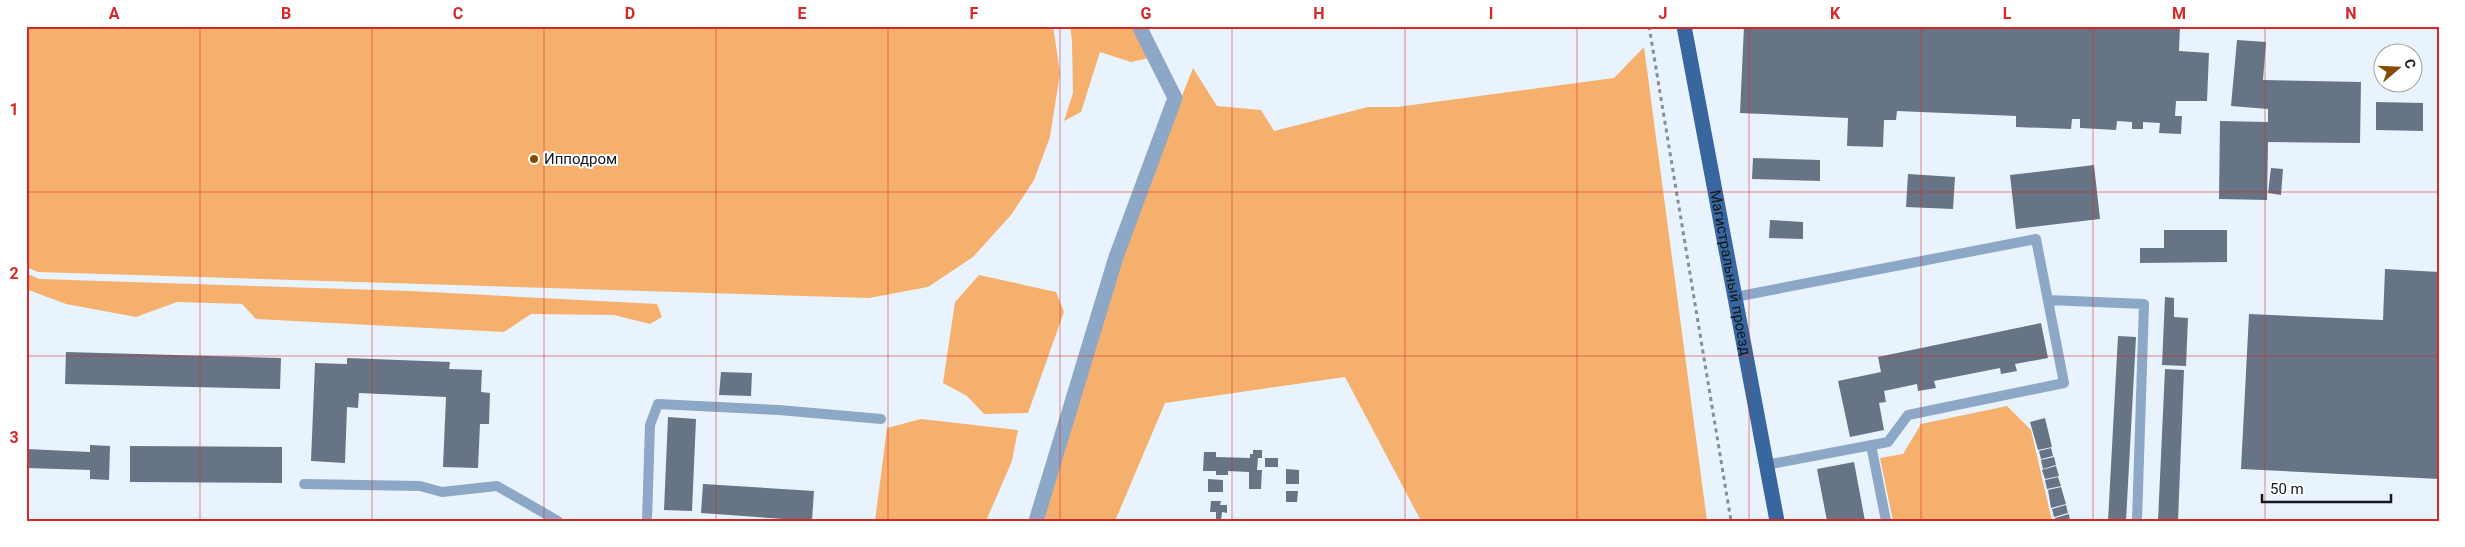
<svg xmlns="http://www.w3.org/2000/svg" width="2465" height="547" font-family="Roboto,sans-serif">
<rect width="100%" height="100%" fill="#e9f3fe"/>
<!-- green -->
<path fill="#f6b06e" d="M26 26H1053L1060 73 1050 137 1034 180 1011 215 973 257 928 287 869 298 38 272 26 267Z
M1070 26H1133L1149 58 1131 62 1100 52 1081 112 1064 121 1073 93 1072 41Z
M1644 47 1707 521H1421L1345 377 1165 403 1115 521H1040L1115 267 1193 68 1217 106 1261 110 1274 131 1368 107H1397L1614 78Z
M26 273 39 279 411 291 657 304 662 317 650 324 614 315 531 314 504 332 256 319 242 304 177 302 136 317 66 304 26 289Z
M979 275 1056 292 1064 312 1028 413 984 414 967 396 943 383 955 302Z
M2007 406 2031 430 2052 521H1893L1880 458 1903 454 1921 424Z
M921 419 1018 430 1012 461 986 521H875L887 428Z"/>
<!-- building -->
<path fill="#667485" d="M1744 26H2180L2179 51 2209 53 2207 101H2176L2175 116H2182L2181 134 2159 133 2160 123 2143 122V129H2132V122L2117 121 2116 130 2080 128V119H2072L2071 129 2016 127V116L1897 111 1896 120H1884L1883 147 1847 146 1848 118 1740 113Z
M2237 40 2266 42 2263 80 2361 82 2360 143 2268 142 2267 200 2219 199 2220 121 2268 122V109L2231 106Z
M2376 102 2423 103V131L2376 130Z
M1753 158 1820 160V181L1752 179Z
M2094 165 2100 219 2016 229 2010 175Z
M2271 168 2283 169 2281 195 2268 193Z
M1908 174 1955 177 1953 209 1906 207Z
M1770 220 1803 222V239L1769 238Z
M2164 230H2227V262L2140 263V248H2164Z
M2385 269 2439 272V479L2241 469 2249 314 2383 320Z
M2165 297 2174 298V317L2188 318 2186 366 2162 365Z
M2041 323 2048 358 2015 364 2017 371 2001 374 2000 368 1934 381 1936 388 1918 391 1917 384 1884 391 1886 402 1879 403 1884 430 1850 437 1838 381 1881 372 1878 357Z
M2118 336 2136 337 2126 521H2108Z
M66 352 281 358 280 389 65 384Z
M347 358 450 362 449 369 482 370 481 392 490 393 489 424H480L478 468 443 467 446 397 359 393 358 408 347 407 345 463 311 461 315 363 347 364Z
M2165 369 2184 370 2178 521H2158Z
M721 372 752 373 751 396 719 395Z
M668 417 696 419 692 511 664 510Z
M2045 418 2052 447 2038 450 2030 422Z
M90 445 110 446 109 480 90 479V470L26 468V449L90 452Z
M130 446 282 447V483L130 482Z
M2051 448 2053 456 2041 459 2039 451Z
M1253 450H1262V458H1258L1257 470H1262L1261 489H1249V472L1228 471V475H1216V471H1203L1204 452H1216V457L1250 458V454H1253Z
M2054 457 2056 465 2043 469 2041 460Z
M1265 458H1278V467H1265Z
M1854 462 1865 521H1827L1817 469Z
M2056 466 2059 476 2045 479 2042 470Z
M1286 469 1299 470V484H1286Z
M2058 477 2061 486 2047 489 2045 480Z
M1208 479 1223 480V492H1208Z
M703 484 814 491 812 521 701 513Z
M2061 487 2066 504 2051 508 2048 490Z
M1286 491H1298L1297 502H1286Z
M1211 501H1221L1220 505H1227V513L1222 512 1221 521H1216V512H1210Z
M2066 505 2068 513 2054 517 2052 509Z
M2069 514 2070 521H2055V518Z"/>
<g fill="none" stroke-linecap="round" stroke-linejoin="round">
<!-- path -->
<path stroke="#858d96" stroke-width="3" stroke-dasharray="4 4" stroke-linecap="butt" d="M1649 26 1731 521"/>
<!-- service -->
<path stroke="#8da7c6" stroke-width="10" d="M1735 297 2036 239 2064 383 1908 415 1888 442 1766 465
M2048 300 2144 304 2137 521
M1871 445 1886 521
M304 484 420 486 442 492 497 486 558 521
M647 521 650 425 658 404 779 410 881 419"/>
<!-- minor -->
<path stroke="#8da7c6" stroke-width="15" d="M1036 521 1116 257 1175 98 1139 26"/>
<!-- primary -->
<path stroke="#38669e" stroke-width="15" id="s1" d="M1684 26 1777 521"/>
</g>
<!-- grid -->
<path fill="none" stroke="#d62828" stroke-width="1" stroke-opacity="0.55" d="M200 26V521M372 26V521M544 26V521M716 26V521M888 26V521M1060 26V521M1232 26V521M1405 26V521M1577 26V521M1749 26V521M1921 26V521M2093 26V521M2265 26V521M26 192H2439M26 356H2439"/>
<!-- markers -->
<circle fill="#864d01" stroke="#fff" stroke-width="2" cx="534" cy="159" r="5"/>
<g text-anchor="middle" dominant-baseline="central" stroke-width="4" stroke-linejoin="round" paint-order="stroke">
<!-- poi labels -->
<g font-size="15" fill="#12181e" stroke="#fff" text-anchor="start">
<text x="544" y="159">Ипподром</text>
</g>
<!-- street labels -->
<g font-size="15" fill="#12181e" stroke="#fff">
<text stroke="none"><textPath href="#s1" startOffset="251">Магистральный проезд</textPath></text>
</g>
</g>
<!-- border -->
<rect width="2465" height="547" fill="none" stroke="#ffffff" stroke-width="55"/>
<!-- north arrow -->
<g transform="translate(2398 68) rotate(71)"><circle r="24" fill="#ffffff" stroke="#a0a3a5"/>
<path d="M0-4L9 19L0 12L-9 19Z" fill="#864d01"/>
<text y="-8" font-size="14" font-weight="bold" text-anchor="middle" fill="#12181e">С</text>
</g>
<!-- scale -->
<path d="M2262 494v8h129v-8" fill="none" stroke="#12181e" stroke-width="2.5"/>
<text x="2270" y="494" font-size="15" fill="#12181e" stroke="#ffffff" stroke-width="4" paint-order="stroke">50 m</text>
<rect x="28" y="28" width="2410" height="492" fill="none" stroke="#d62828" stroke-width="2"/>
<g font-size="16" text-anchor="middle" font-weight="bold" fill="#d62828">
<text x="114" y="19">A</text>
<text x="286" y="19">B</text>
<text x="458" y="19">C</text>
<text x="630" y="19">D</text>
<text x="802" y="19">E</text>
<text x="974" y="19">F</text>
<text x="1146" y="19">G</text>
<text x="1319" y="19">H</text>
<text x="1491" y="19">I</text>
<text x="1663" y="19">J</text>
<text x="1835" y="19">K</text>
<text x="2007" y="19">L</text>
<text x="2179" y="19">M</text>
<text x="2351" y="19">N</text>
<text x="14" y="115">1</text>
<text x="14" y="279">2</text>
<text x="14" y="443">3</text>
</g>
</svg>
